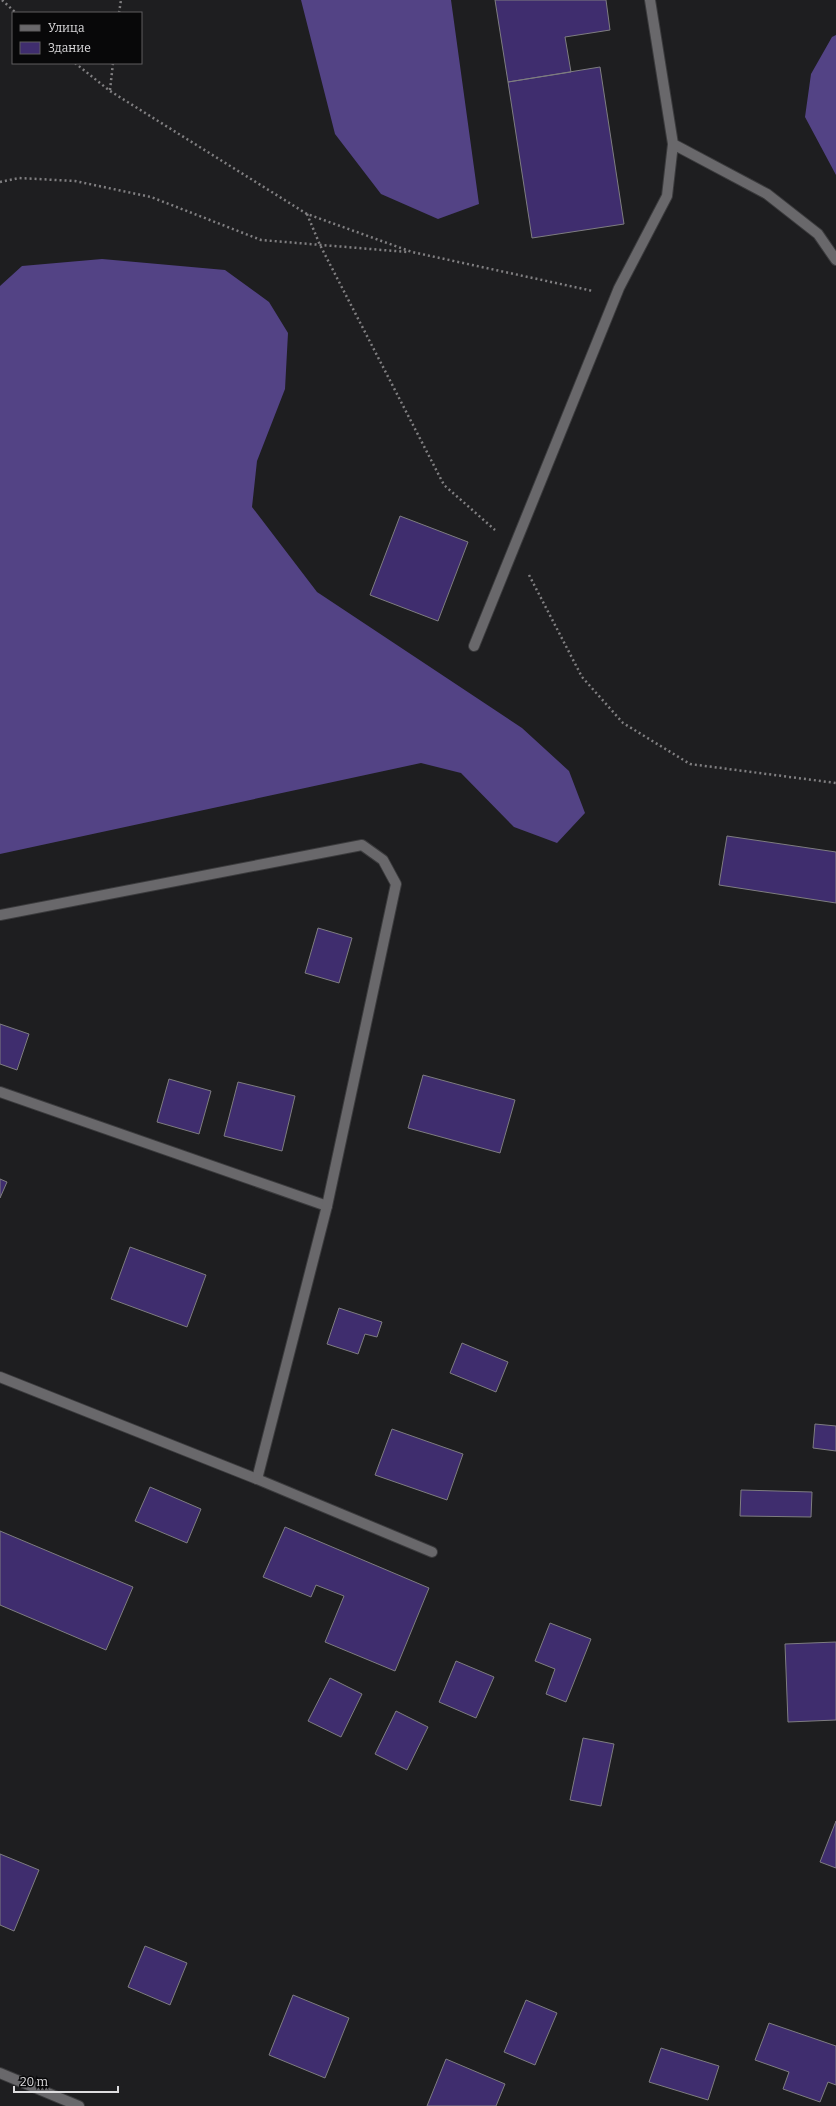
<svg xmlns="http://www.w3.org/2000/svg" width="836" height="2106" font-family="Bitter,serif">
<rect width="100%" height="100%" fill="#1e1e20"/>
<!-- forest -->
<path fill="#534385" d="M301 0H451L479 204 438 219 381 194 335 134Z
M836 35V175L805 117 811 74 832 37Z
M102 259 225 270 269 302 288 333 285 389 257 461 252 507 317 592 522 728 569 771 585 813 557 843 514 827 461 773 421 763 0 854V286L22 266Z"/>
<!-- building -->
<path fill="#3f2d6e" stroke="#7e7d80" d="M495 0H606L610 30 565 37 571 72 508 82Z
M600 67 624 224 532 238 508 82Z
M400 516 468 542 438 621 370 595Z
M727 836 836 852V903L719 885Z
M318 928 352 938 339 983 305 973Z
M0 1024 29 1034 17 1070 0 1064Z
M423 1075 515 1100 500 1153 408 1128Z
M169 1079 211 1091 199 1134 157 1122Z
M238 1082 295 1096 282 1151 224 1136Z
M0 1179 7 1182 0 1198Z
M130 1247 206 1275 187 1327 111 1299Z
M339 1308 382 1322 377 1337 365 1334 358 1354 327 1344Z
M462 1343 508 1362 496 1392 450 1373Z
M815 1424 836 1426V1451L813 1448Z
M392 1429 463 1454 447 1500 375 1475Z
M150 1487 201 1509 187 1543 135 1521Z
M741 1490 812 1492 811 1517 740 1516Z
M285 1527 429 1588 395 1671 325 1642 344 1596 316 1585 311 1597 263 1577Z
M0 1531 133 1587 106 1650 0 1605Z
M550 1623 591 1639 566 1702 546 1694 555 1669 535 1661Z
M836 1642V1720L788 1722 785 1644Z
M456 1661 494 1677 476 1718 439 1702Z
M330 1678 362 1694 341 1737 308 1721Z
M396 1711 428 1727 407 1770 375 1754Z
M583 1738 614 1744 601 1806 570 1800Z
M836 1821V1868L820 1862Z
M0 1854 39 1870 14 1931 0 1925Z
M145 1946 187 1963 170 2005 128 1987Z
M293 1995 349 2018 325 2078 269 2055Z
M526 2000 557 2013 535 2065 504 2052Z
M769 2023 836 2046V2085L828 2082 820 2102 783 2089 789 2072 755 2060Z
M661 2048 719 2066 708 2100 649 2082Z
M446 2059 505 2084 496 2106H427Z"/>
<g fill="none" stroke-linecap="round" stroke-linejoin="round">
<!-- service casing -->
<g stroke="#3b3b3d" stroke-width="12">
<path id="service" d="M673 144 767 194 818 234 836 260
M474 646 619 288 667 196 673 144 650 0
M0 1092 327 1206
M0 1377 257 1479"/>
</g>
<!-- minor casing -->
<g stroke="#3b3b3d" stroke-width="12">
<path id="minor" d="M0 915 362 845 383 860 396 884 327 1206 257 1479 432 1552
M0 2073 79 2106"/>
</g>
<!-- path -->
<path stroke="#807f81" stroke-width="2.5" stroke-dasharray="2 3" stroke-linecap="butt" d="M2 0 16 13
M119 13 121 0
M75 63 110 91 307 214 412 252 593 291
M110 90 113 63
M0 182 19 178 75 181 151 197 261 240 407 252
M307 214 320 245 444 485 495 530
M529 575 582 677 623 723 690 764 836 783"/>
<!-- service -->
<use href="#service" stroke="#69686b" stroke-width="10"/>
<!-- minor -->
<use href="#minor" stroke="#69686b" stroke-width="10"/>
</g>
<!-- legend -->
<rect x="12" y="12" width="130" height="52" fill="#080809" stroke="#5e5d5f"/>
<rect x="20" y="25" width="20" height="6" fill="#69686b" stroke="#5e5d5f"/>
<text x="48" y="32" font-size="12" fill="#dedddf">Улица</text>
<rect x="20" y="42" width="20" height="12" fill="#3f2d6e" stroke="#5e5d5f"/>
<text x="48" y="52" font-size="12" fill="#dedddf">Здание</text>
<!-- scale -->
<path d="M14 2086v6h104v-6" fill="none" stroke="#dedddf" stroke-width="2"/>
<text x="20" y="2086" font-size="12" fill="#dedddf" stroke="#080809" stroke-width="3" paint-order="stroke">20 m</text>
</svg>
